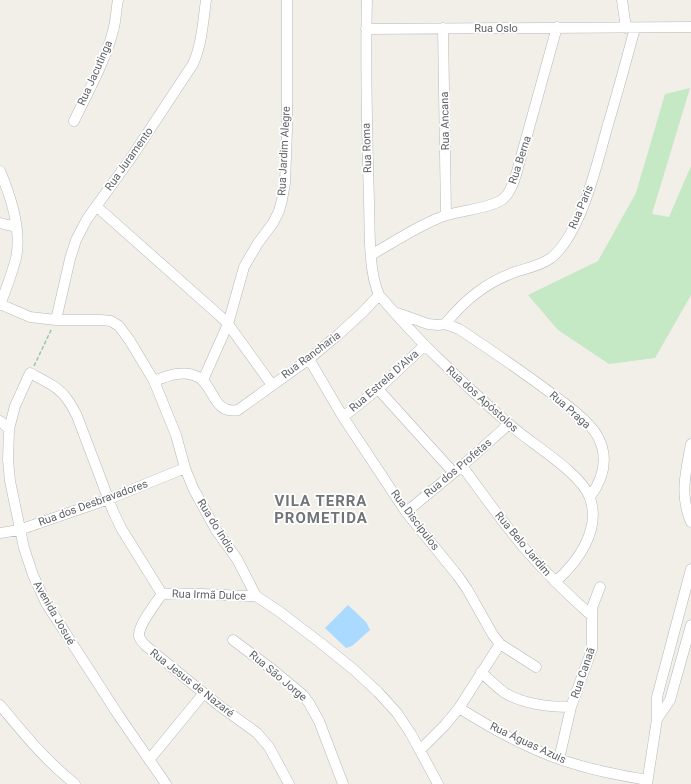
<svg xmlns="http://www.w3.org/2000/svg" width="691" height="784" font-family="Roboto,sans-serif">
<rect width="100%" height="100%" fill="#f1efe8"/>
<!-- green -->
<path fill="#c5e8c5" d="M690 88 652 214 669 217 691 166V295L655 358 609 364 558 330 528 295 598 261 636 193 665 94Z"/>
<!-- water -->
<path fill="#aadaff" d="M348 605 366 622 370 630 352 646 346 648 325 628Z"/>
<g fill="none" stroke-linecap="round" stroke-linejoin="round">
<!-- minor casing -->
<g stroke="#b5b8bc" stroke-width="11">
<path id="minor" d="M367 0C365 67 367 134 369 201 370 229 368 270 379 295 398 317 418 339 439 359 461 381 484 402 508 423 528 442 581 472 590 498 601 530 578 562 555 582
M622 0 626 28
M443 28 446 215
M366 29 691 27
M74 121C88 92 105 62 113 31 116 21 116 10 118 0
M0 171C11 197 22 230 16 258 12 274 6 289 0 305
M96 206 220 316 228 324 272 385
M0 223 16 227
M371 255C394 242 424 222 447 215 464 210 485 209 500 201 509 196 513 184 516 175L557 27
M0 304 30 317 56 320H101L111 321 119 326 130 341 154 381 176 435 185 468 193 488 216 530 237 559 256 596 280 612 322 644 353 669 378 692 397 713 411 734 438 784
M397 313 428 324 438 325 445 324 459 329C492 351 525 373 556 397 570 407 590 422 598 437 609 458 603 479 590 497
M56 320 70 259 76 240 87 219 131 158 193 64C202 44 203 22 206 0
M445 324C465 300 485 283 515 272 527 268 540 266 551 258 581 234 597 164 607 128 617 95 626 61 635 28
M309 359 343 417 406 512 458 576 467 589 493 635 500 644 536 667
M203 380 228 324 244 267 258 243 273 223 279 211 282 200 285 183 287 130V0
M154 381C167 376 184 369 198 377 214 385 213 415 238 410L309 359 339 334 362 313 379 295
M378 389 453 472
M343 417 378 389 425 345
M0 421 9 429
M691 444C686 472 679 494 691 522
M462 466C483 494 502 522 525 549 546 573 568 595 592 616
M406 512 462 466 509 424
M0 533 19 530 109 499 185 468
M162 594 121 528 113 511 77 416C74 410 71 404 67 399 59 387 43 380 30 373L15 406 9 429 8 460 10 481 24 548 33 575 46 603 119 716 166 784
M162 594C156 603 138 625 139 636 140 640 143 643 146 646L217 704 257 733 269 747 289 784
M162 594C193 592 224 596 256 596
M233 640 273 670 303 695 309 703 319 721 343 784
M481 672C489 679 496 687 505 693 525 705 549 707 571 707
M0 705C24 734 45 760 75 784
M459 708C496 731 535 753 578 765 601 772 624 776 647 780
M657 719 670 700 691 625
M421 749 445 725 459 708 500 644
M559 759 571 707 592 649V608L600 587
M149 760 204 693
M647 784 657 719V697L691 569"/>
</g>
<!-- path -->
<path stroke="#9cc7a9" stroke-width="1.5" stroke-dasharray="4 2" stroke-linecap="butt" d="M34 366 52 328"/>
<!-- minor -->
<use href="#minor" stroke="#fff" stroke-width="10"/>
</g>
<g text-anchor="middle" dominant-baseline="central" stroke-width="3.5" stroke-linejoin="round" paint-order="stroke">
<!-- street labels -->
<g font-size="11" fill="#5f6368" stroke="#fff">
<text x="496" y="28">Rua Oslo</text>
<text transform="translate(95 73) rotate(-66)">Rua Jacutinga</text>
<text transform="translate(445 121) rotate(-91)">Rua Ancana</text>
<text transform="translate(367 148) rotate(-92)">Rua Roma</text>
<text transform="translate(284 151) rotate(-87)">Rua Jardim Alegre</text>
<text transform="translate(129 159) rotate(-55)">Rua Juramento</text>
<text transform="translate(520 160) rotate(-72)">Rua Berna</text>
<text transform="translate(581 207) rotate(-67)">Rua Paris</text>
<text transform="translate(311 355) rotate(-37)">Rua Rancharia</text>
<text transform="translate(384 381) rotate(-41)">Rua Estrela D'Alva</text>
<text transform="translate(482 399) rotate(42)">Rua dos Apóstolos</text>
<text transform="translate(570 410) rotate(41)">Rua Praga</text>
<text transform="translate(458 468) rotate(-40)">Rua dos Profetas</text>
<text transform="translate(93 503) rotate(-20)">Rua dos Desbravadores</text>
<text transform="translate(415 520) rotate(53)">Rua Discipulos</text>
<text transform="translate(216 526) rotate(58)">Rua do Indio</text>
<text transform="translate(523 544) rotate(50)">Rua Belo Jardim</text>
<text transform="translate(209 595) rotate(2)">Rua Irmã Dulce</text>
<text transform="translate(54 613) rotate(60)">Avenida Josué</text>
<text transform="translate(583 673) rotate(-71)">Rua Canaã</text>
<text transform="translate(278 676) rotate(40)">Rua São Jorge</text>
<text transform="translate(192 683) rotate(38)">Rua Jesus de Nazaré</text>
<text transform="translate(528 743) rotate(25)">Rua Águas Azuis</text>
</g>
<!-- district labels -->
<g font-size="15" font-weight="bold" letter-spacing="1" fill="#70757a" stroke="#fff">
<text x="321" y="501">VILA TERRA<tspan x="321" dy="17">PROMETIDA</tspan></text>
</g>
</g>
</svg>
